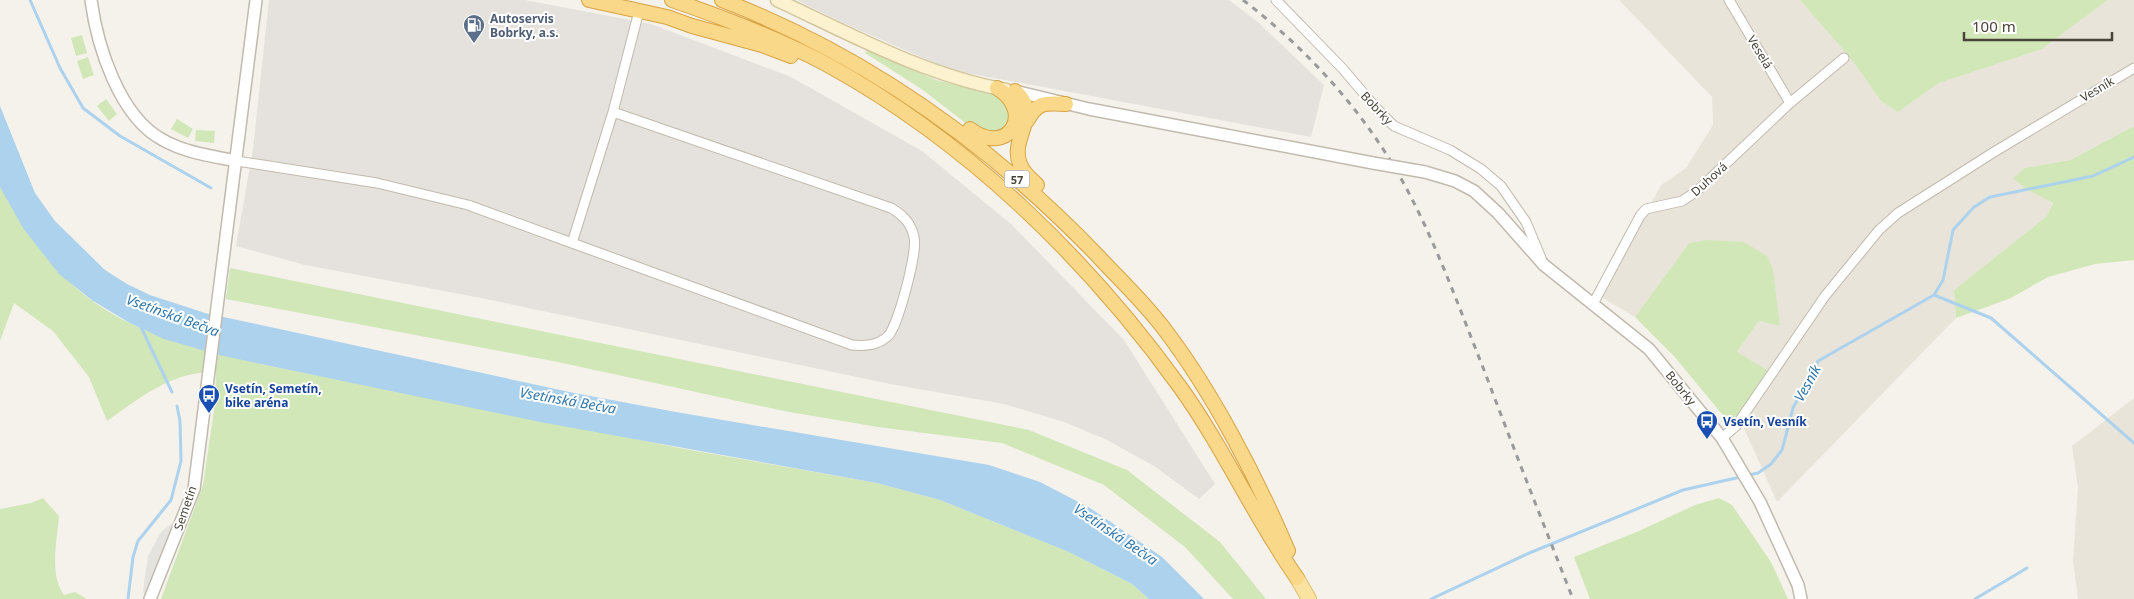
<svg xmlns="http://www.w3.org/2000/svg" width="2134" height="599" font-family="'Noto Sans',sans-serif">
<rect width="100%" height="100%" fill="#f5f2ec"/>
<!-- residential -->
<path fill="#e9e4da" d="M1619 0H1800L1852 60 1881 101 1898 112 1939 83 2042 49 2108 0H2134V126L2069 160 2025 168 2014 178 2026 189 2053 202 2046 217 1954 290 1956 318 1777 502 1738 415 1737 352 1759 321 1780 326 1776 298 1689 243 1635 317 1601 297 1661 185 1686 168 1713 125 1712 97Z
M2134 398V599H2078L2073 560 2078 488 2072 446Z"/>
<!-- industrial -->
<path fill="#e5e2dd" d="M269 0H525L651 24 791 77 922 151 1011 224 1124 340 1215 484 1199 499 1154 466 1105 439 1064 422 1004 404 890 384 481 298 305 265 236 246 253 149Z
M797 0H1229L1260 24 1324 85 1311 137 951 70 843 23Z"/>
<!-- green -->
<path fill="#d1e7b7" d="M1800 0H2108L2042 49 1939 83 1898 112 1881 101 1852 60Z
M82 35 87 53 76 56 71 38Z
M868 50 936 80 997 95 1012 112 1006 127 997 133 973 129 923 90 865 53Z
M88 57 94 75 83 79 77 61Z
M106 99 117 114 109 121 97 106Z
M177 119 193 129 188 138 171 129Z
M2134 126V260L2095 264 2048 277 2011 298 1956 318 1954 290 2046 217 2053 203 2026 189 2013 178 2025 168 2070 160Z
M196 130 215 131 214 143 195 141Z
M0 187C17 210 35 233 52 256 59 266 66 278 75 287 131 337 209 352 280 368L685 449 877 483 940 500 1069 552 1132 584 1149 599H161L203 485 215 403 216 372C172 371 141 397 107 421L89 377 53 331 14 303 0 341Z
M1708 240 1744 242 1767 256 1773 269 1780 326 1759 321 1737 352 1768 371 1738 415 1733 419H1729L1721 413 1673 355 1635 317 1689 243Z
M230 268 1029 430 1127 470 1220 542 1266 599H1233L1185 547 1104 485 1002 443 878 427 784 411 558 362 226 299Z
M43 498 59 516C57 540 49 575 64 595L75 592 87 599H0V509L31 503Z
M1719 498 1732 505 1771 562 1788 599H1590L1574 557 1639 531 1695 505Z"/>
<!-- parking -->
<path fill="#e4e3e0" d="M175 521 145 599 143 590 148 556 161 532Z"/>
<!-- water -->
<path fill="#acd2ee" d="M0 106 35 193 55 221 105 270 127 284 150 295 205 313 574 393 676 412 989 465 1040 482 1090 508 1162 557 1204 599H1149L1132 584 1069 552 940 500 877 483 540 422 280 368 219 355 164 339 130 323 93 301 59 274 23 228 0 187Z"/>
<g fill="none" stroke-linecap="round" stroke-linejoin="round">
<!-- stream -->
<path stroke="#acd2ee" stroke-width="3" d="M30 0 60 68 83 108 120 136 211 188
M1934 295 1991 318 2134 443
M140 325 172 392
M128 599 133 557 138 541 171 500 181 461 180 421 177 406
M1431 599 1527 554 1683 490 1758 473 1771 464 1782 450 1793 408 1818 361 1934 295 1943 280 1953 230 1974 207 1990 197 2093 176 2134 157
M1975 599 2027 568"/>
<!-- minor casing -->
<g stroke="#c1baae" stroke-width="11">
<path id="minor" d="M1276 0 1342 68 1377 109 1394 126 1450 150 1481 169 1501 186 1526 222 1541 258
M1729 0 1790 103
M237 161 377 183 468 205 572 243 613 112 639 11
M572 243 852 345C865 346 877 346 888 336 898 326 918 251 914 237 911 223 903 215 891 208L613 112
M1593 304 1640 216 1646 209 1682 201 1697 191 1790 103 1844 58
M1722 438 1736 426 1825 296 1879 230 1898 213 1994 152 2134 68"/>
</g>
<!-- tertiary casing -->
<g stroke="#c1baae" stroke-width="14">
<path id="tertiary" d="M91 0C97 45 119 117 163 140 186 153 212 156 237 161
M1015 91 1089 109 1373 163
M1425 172 1455 181 1474 191 1498 213 1544 265 1649 349 1722 438 1760 502 1798 585 1801 599
M150 599 194 489 256 0"/>
</g>
<!-- secondary casing -->
<g stroke="#d3c69d" stroke-width="15">
<path id="secondary" d="M777 0C852 35 924 75 1006 90"/>
</g>
<!-- primary casing -->
<g stroke="#e0bf6f" stroke-width="16">
<path id="primary" d="M1297 578 1309 599"/>
</g>
<!-- trunk casing -->
<g stroke="#d8a343" stroke-width="16">
<path id="trunk" d="M589 0 667 17 692 26 762 45 791 56
M672 0C725 18 777 38 826 64 967 141 1087 258 1180 387 1224 448 1254 517 1297 578
M722 0C867 56 989 143 1097 255 1120 280 1145 303 1165 330 1213 393 1257 478 1288 551
M1015 91C1043 115 1009 137 1020 164 1023 173 1031 179 1037 185
M1027 121C1038 101 1045 103 1066 104
M970 129C1008 158 1036 112 997 88"/>
</g>
<!-- minor -->
<use href="#minor" stroke="#fff" stroke-width="9"/>
<!-- tertiary -->
<use href="#tertiary" stroke="#fff" stroke-width="11"/>
<!-- secondary -->
<use href="#secondary" stroke="#fcf2cf" stroke-width="12"/>
<!-- primary -->
<use href="#primary" stroke="#fae2a0" stroke-width="14"/>
<!-- trunk -->
<use href="#trunk" stroke="#f9d88a" stroke-width="14"/>
<!-- rail -->
<path stroke="#9a9a9a" stroke-width="3" stroke-dasharray="6 6" stroke-linecap="butt" d="M1243 0C1302 45 1353 100 1392 163 1431 228 1456 300 1484 370 1513 447 1543 523 1573 599"/>
<!-- tertiary-bridge casing -->
<g stroke="#c1baae" stroke-width="14" stroke-linecap="butt">
<path id="tertiary-bridge" d="M1373 163 1425 172"/>
</g>
<!-- tertiary-bridge -->
<use href="#tertiary-bridge" stroke="#fff" stroke-width="11"/>
</g>
<!-- icons -->
<defs>
<g id="fuel-pin" transform="scale(1.125)"><path d="M0 17L-7.5 6A9.5 9.5 0 1 1 7.5 6Z" fill="#5c6f8a" stroke="#fff"/><path d="M-5.5-6h7V0h2V4h1.3V-2.5L3-4.5l.8-.8L6-3V5H2.5V1h-1V6h-7ZM-4.2-4.7v3.2H.2V-4.7Z" fill="#fff"/></g>
<g id="bus-pin" transform="scale(1.125)"><path d="M0 17L-7.5 6A9.5 9.5 0 1 1 7.5 6Z" fill="#1a4fb4" stroke="#fff"/><path d="M-5-6H5V4H4V6H2V4H-2V6H-4V4H-5ZM-3.5-4V0h7V-4ZM-3.5 1.2v1.5H-2V1.2ZM2 1.2v1.5H3.5V1.2Z" fill="#fff"/></g>
</defs>
<g fill-rule="evenodd">
<use href="#fuel-pin" x="474" y="25"/>
<use href="#bus-pin" x="209" y="395"/>
<use href="#bus-pin" x="1707" y="421"/>
</g>
<g text-anchor="middle" dominant-baseline="central" stroke-width="4" stroke-linejoin="round" paint-order="stroke">
<!-- shield labels -->
<rect fill="#fff" stroke="#807b74" stroke-width="1" x="1004.5" y="170.5" width="25" height="17" rx="4"/>
<g font-size="11" font-weight="bold" fill="#4a4339">
<text x="1017" y="179">57</text>
</g>
<!-- service labels -->
<g font-size="12" font-weight="bold" fill="#4e5e75" stroke="#fff" text-anchor="start">
<text x="490" y="18">Autoservis<tspan x="490" dy="14">Bobrky, a.s.</tspan></text>
</g>
<!-- street labels -->
<g font-size="12" fill="#4a4339" stroke="#fff">
<text transform="translate(1760 52) rotate(59)">Veselá</text>
<text transform="translate(2097 89) rotate(-31)">Vesník</text>
<text transform="translate(1377 108) rotate(47)">Bobrky</text>
<text transform="translate(1709 179) rotate(-42)">Duhová</text>
<text transform="translate(1681 388) rotate(51)">Bobrky</text>
<text transform="translate(185 508) rotate(-71)">Semetín</text>
</g>
<!-- transit labels -->
<g font-size="12" font-weight="bold" fill="#164399" stroke="#fff" text-anchor="start">
<text x="225" y="388">Vsetín, Semetín,<tspan x="225" dy="14">bike aréna</tspan></text>
<text x="1723" y="421">Vsetín, Vesník</text>
</g>
<!-- water labels -->
<g font-size="14" font-style="italic" fill="#3477aa" stroke="#fff">
<text transform="translate(173 315) rotate(20)">Vsetínská Bečva</text>
<text transform="translate(1807 383) rotate(-61)">Vesník</text>
<text transform="translate(568 400) rotate(10)">Vsetínská Bečva</text>
<text transform="translate(1116 534) rotate(34)">Vsetínská Bečva</text>
</g>
</g>
<!-- scale -->
<path d="M1964 32v8h148v-8" fill="none" stroke="#4a4339" stroke-width="2.5"/>
<text x="1972" y="32" font-size="15" fill="#4a4339" stroke="#ffffff" stroke-width="4" paint-order="stroke">100 m</text>
</svg>
